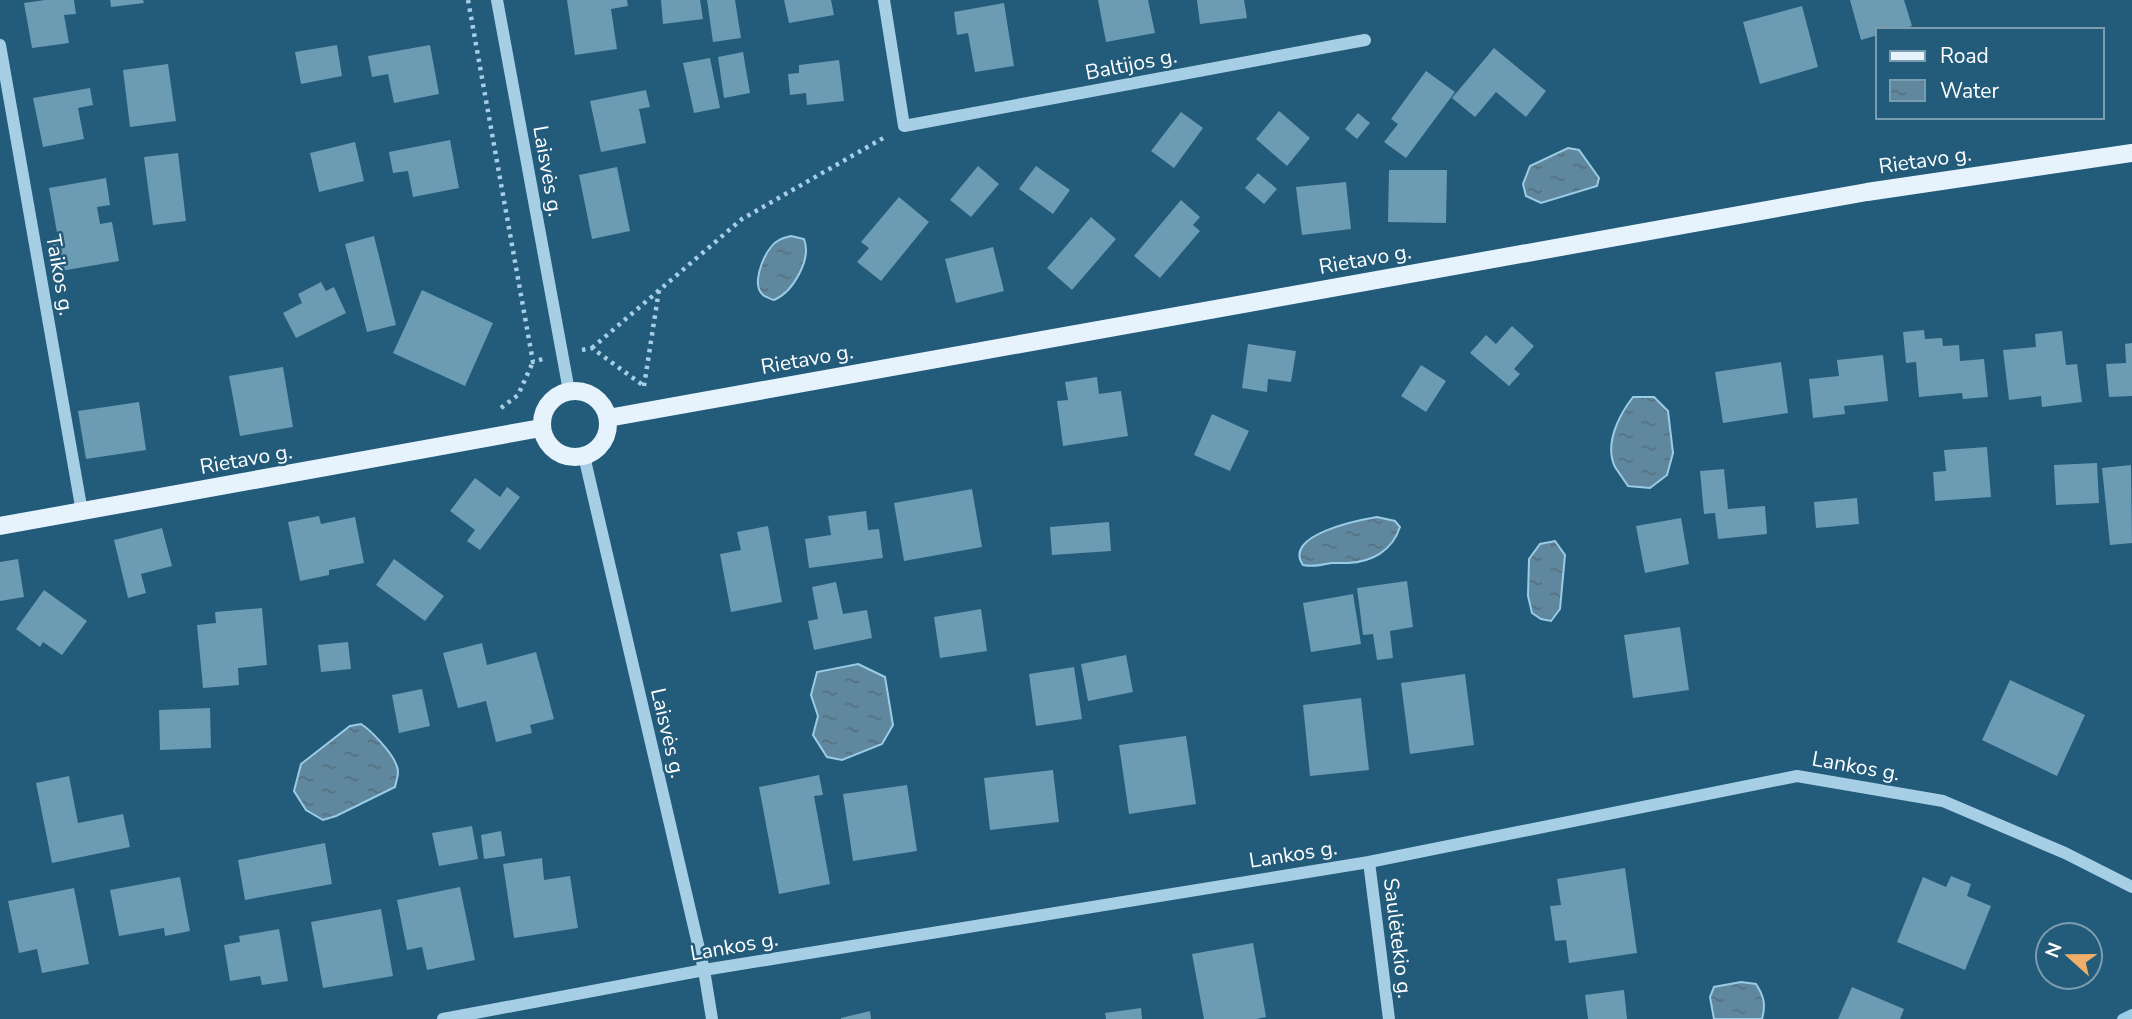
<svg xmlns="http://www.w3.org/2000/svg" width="2132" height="1019" font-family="'Nunito Sans',sans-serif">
<defs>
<pattern id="water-ripples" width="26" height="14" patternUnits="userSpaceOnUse" patternTransform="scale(1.75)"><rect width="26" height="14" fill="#5f889f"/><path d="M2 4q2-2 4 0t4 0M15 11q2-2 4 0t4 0" fill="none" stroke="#57707e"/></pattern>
</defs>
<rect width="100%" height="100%" fill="#235b7a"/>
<!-- water -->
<path fill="url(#water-ripples)" stroke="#9acce6" stroke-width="2" d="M1568 148 1579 150 1599 178 1597 186 1541 203 1526 196 1523 184 1530 166Z
M791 236 804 239C812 259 793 292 774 300 773 300 764 296 763 295 751 285 763 257 771 247 776 240 783 238 791 236Z
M1633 397H1654L1668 411 1673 453 1667 475 1650 488 1628 486C1624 480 1619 473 1615 467 1604 444 1619 415 1633 397Z
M1377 517 1395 521 1400 527C1392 551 1372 562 1348 563 1342 563 1336 563 1331 563 1320 565 1314 567 1303 565 1282 535 1359 520 1377 517Z
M1555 541 1565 555 1560 609 1551 621 1541 619 1532 613 1528 596 1529 559 1540 544Z
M858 664 885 677 893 725 882 744 842 760 827 757 813 735 818 716 811 695 817 672Z
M361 724C371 730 392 753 396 764 400 772 397 778 395 787L336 816 323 820 306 810 294 791 301 764 350 726Z
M1741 982 1756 984C1764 996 1766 1005 1762 1019H1714L1710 997 1714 987Z"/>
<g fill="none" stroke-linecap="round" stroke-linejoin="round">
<!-- stream -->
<path stroke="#9acce6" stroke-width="10" d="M2122 1019 2132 1014"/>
</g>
<!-- building -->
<path fill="#6c9bb4" d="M45 0H74L76 14 64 15 69 43 32 48 24 3Z
M110 0H143L144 3 111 7Z
M567 0H627L628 6 611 9 617 49 575 55Z
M661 0H700L703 19 663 24Z
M707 0H735L741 38 713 42Z
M784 0H831L834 15 789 23Z
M1098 0H1148L1155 33 1106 42Z
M1197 0H1244L1247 18 1200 24Z
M1850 0H1904L1912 26 1897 30H1878V35L1861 40Z
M1004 3 1014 66 975 72 968 33 957 35 954 12Z
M1802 6 1818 67 1760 84 1743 22Z
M337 45 342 76 301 84 295 52Z
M430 45 439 94 394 103 388 74 372 77 368 56Z
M1494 48 1546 91 1526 117 1496 92 1475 117 1452 98Z
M743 52 750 93 724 98 718 57Z
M710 58 720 108 694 113 683 63Z
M839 60 844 101 807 105 806 93 790 95 788 74 799 73V65Z
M168 64 176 121 130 127 123 70Z
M1426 71 1455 92 1406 158 1384 142 1398 124 1391 119Z
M90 88 93 105 78 108 84 139 43 147 33 98Z
M646 90 650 107 639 109 646 143 601 152 590 101Z
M1279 111 1310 138 1287 166 1256 139Z
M1181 112 1203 128 1174 168 1151 151Z
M1358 113 1370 123 1357 139 1345 129Z
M450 140 459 188 413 197 408 171 393 173 389 152Z
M355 142 364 181 319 192 310 153Z
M178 153 186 221 153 225 144 157Z
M978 166 999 184 971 217 950 200Z
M1036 166 1070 190 1053 214 1019 189Z
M617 167 630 231 592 239 579 175Z
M1389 170H1447L1446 223 1388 222Z
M1258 173 1277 189 1264 204 1245 188Z
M106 178 110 205 97 207 100 224 112 222 119 261 55 272 49 239 58 238 49 188Z
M1346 182 1351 229 1302 235 1296 187Z
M899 197 929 222 881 281 857 262 869 248 861 242Z
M1181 200 1200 217 1193 225 1200 231 1160 278 1134 256Z
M1091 217 1116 239 1072 290 1047 268Z
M374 236 396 325 367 332 345 244Z
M993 247 1004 291 956 303 945 259Z
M321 282 326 291 334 287 346 313 296 338 283 313 302 303 298 294Z
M422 290 493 323 465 386 393 353Z
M1512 326 1534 346 1514 369 1520 374 1509 386 1470 353 1486 335 1496 344Z
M1924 330 1925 339 1942 338 1943 346 1959 345 1960 361 1984 359 1988 397 1963 399 1962 393 1919 397 1916 362 1906 363 1903 332Z
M2062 331 2066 365 2077 364 2082 402 2042 407 2041 396 2009 400 2003 350 2036 347 2035 334Z
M2132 343V396L2109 397 2106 364 2126 363 2125 344Z
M1248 344 1296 351 1291 382 1268 379 1267 392 1242 388Z
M1883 355 1888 401 1844 406 1845 414 1813 418 1809 379 1839 376 1837 360Z
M1781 362 1788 413 1723 423 1715 372Z
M1421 365 1446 381 1426 412 1401 396Z
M283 367 293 427 240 436 229 376Z
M1097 377 1099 394 1121 391 1128 436 1063 446 1057 401 1068 400 1065 382Z
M139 402 146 450 86 459 78 411Z
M1212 414 1249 431 1230 471 1194 455Z
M1987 447 1991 497 1935 501 1933 472 1946 471 1944 450Z
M2097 463 2099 503 2056 505 2054 465Z
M2131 465 2132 543 2110 545 2102 468Z
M1724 469 1728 509 1765 506 1767 534 1718 539 1715 513 1704 514 1700 471Z
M475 478 500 497 507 487 520 497 480 550 467 541 475 530 450 511Z
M972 489 982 547 904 561 894 503Z
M1857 498 1859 524 1816 528 1814 502Z
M866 511 868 530 879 529 883 558 809 568 805 539 831 535 828 516Z
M319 516 321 524 355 517 364 563 329 570V575L300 581 288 522Z
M1681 518 1689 564 1645 573 1636 526Z
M1109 522 1111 551 1052 555 1050 527Z
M768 526 782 602 731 612 720 554 741 550 737 532Z
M162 528 172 566 141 574 146 593 128 598 114 540Z
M18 559 24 597 0 601V562Z
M394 559 444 596 425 621 376 585Z
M1407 581 1413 627 1390 631 1393 658 1377 660 1373 634 1363 635 1357 588Z
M836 582 843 614 867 610 872 638 814 650 808 621 818 619 812 587Z
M44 590 87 621 62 655 43 642 40 647 16 629Z
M1353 594 1361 644 1311 652 1303 603Z
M262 608 267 665 238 668 239 685 203 688 197 625 216 623 215 612Z
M981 609 987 651 940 658 934 617Z
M1680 627 1689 690 1633 698 1624 635Z
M348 642 351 669 321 672 318 645Z
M482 643 487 665 536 652 554 719 530 725 532 733 496 742 486 701 458 708 443 653Z
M1126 655 1133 692 1088 701 1081 664Z
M1074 667 1082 719 1036 726 1029 674Z
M1465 674 1474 745 1410 754 1401 683Z
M2010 680 2085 715 2057 776 1982 740Z
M422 689 430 726 399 733 392 695Z
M1361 698 1369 770 1310 776 1303 705Z
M210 708 211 748 160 750 159 710Z
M1186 736 1196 804 1129 814 1119 745Z
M1053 770 1059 822 990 830 984 778Z
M819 775 823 795 814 796 830 884 779 894 759 787Z
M69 776 78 823 123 814 130 847 52 863 36 783Z
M907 785 917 851 853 861 843 794Z
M472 826 478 859 439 866 432 833Z
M501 831 505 856 484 859 481 835Z
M325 843 332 884 245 900 238 860Z
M542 858 544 880 570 876 578 928 514 938 503 864Z
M1625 868 1637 953 1569 963 1566 940 1555 941 1550 906 1561 905 1557 879Z
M1951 876 1971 884 1967 896 1991 906 1965 970 1897 942 1923 877 1946 887Z
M180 877 190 931 165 936 164 928 119 936 110 890Z
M460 887 475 960 427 970 422 947 407 950 397 900Z
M74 888 89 964 42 973 37 949 19 953 8 901Z
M381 909 393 976 323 988 311 922Z
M279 929 288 981 262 985 260 976 230 981 224 945 240 942 239 936Z
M1253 943 1266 1017 1256 1019H1204L1192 954Z
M1852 987 1904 1009 1900 1019H1838Z
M1624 990 1627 1019H1588L1585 995Z
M1141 1008 1142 1019H1106L1105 1013Z
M870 1011 871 1019H841V1018Z"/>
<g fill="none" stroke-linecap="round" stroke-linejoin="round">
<!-- path -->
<path stroke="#a6cfe5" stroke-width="4.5" stroke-dasharray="3.5 5" stroke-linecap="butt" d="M468 0 533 362 543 359
M592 348 742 219 885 137
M582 350 592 348 644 386
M644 386 659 290
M501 408 518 395 533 362"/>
<!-- minor -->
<path stroke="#a6cfe5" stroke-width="12" d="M497 0 569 391
M884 0 904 126 1365 40
M0 45 82 512
M584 456 704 970 712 1019
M1369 862 1389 1019
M443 1019 704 970 1369 862 1797 776 1943 801 2065 853 2132 887"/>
<!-- major -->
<path stroke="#e6f3fc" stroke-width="18" d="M542 424a33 33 0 1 1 66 0a33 33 0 1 1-66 0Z
M608 418 1867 192 2132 153
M0 526 541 428"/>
</g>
<g text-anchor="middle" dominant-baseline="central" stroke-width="5" stroke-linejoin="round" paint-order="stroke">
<!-- street labels -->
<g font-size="21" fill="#fff" stroke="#235b7a">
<text transform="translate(1131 64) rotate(-11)">Baltijos g.</text>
<text transform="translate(1925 160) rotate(-8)">Rietavo g.</text>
<text transform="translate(548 171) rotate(80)">Laisvės g.</text>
<text transform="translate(1365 259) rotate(-10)">Rietavo g.</text>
<text transform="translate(60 275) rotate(80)">Taikos g.</text>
<text transform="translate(807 359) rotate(-10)">Rietavo g.</text>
<text transform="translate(246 459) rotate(-10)">Rietavo g.</text>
<text transform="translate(668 733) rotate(77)">Laisvės g.</text>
<text transform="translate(1856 766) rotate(10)">Lankos g.</text>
<text transform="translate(1293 854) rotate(-9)">Lankos g.</text>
<text transform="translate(1398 938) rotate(83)">Saulėtekio g.</text>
<text transform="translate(734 946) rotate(-10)">Lankos g.</text>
</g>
</g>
<!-- legend -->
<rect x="1876" y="28" width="228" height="91" fill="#235b7a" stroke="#7b9daf" stroke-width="2"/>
<rect x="1890" y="51" width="35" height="10" fill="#e6f3fc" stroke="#7b9daf" stroke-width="2"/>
<text x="1940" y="63" font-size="21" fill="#ffffff">Road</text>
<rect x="1890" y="80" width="35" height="21" fill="url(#water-ripples)" stroke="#7b9daf" stroke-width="2"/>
<text x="1940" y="98" font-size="21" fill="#ffffff">Water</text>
<!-- north arrow -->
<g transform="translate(2069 956) rotate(291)"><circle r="33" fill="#235b7a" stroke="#7b9daf" stroke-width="2"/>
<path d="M0-5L12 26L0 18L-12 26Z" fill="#efae6a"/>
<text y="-10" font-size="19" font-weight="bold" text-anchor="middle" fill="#ffffff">N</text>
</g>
</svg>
